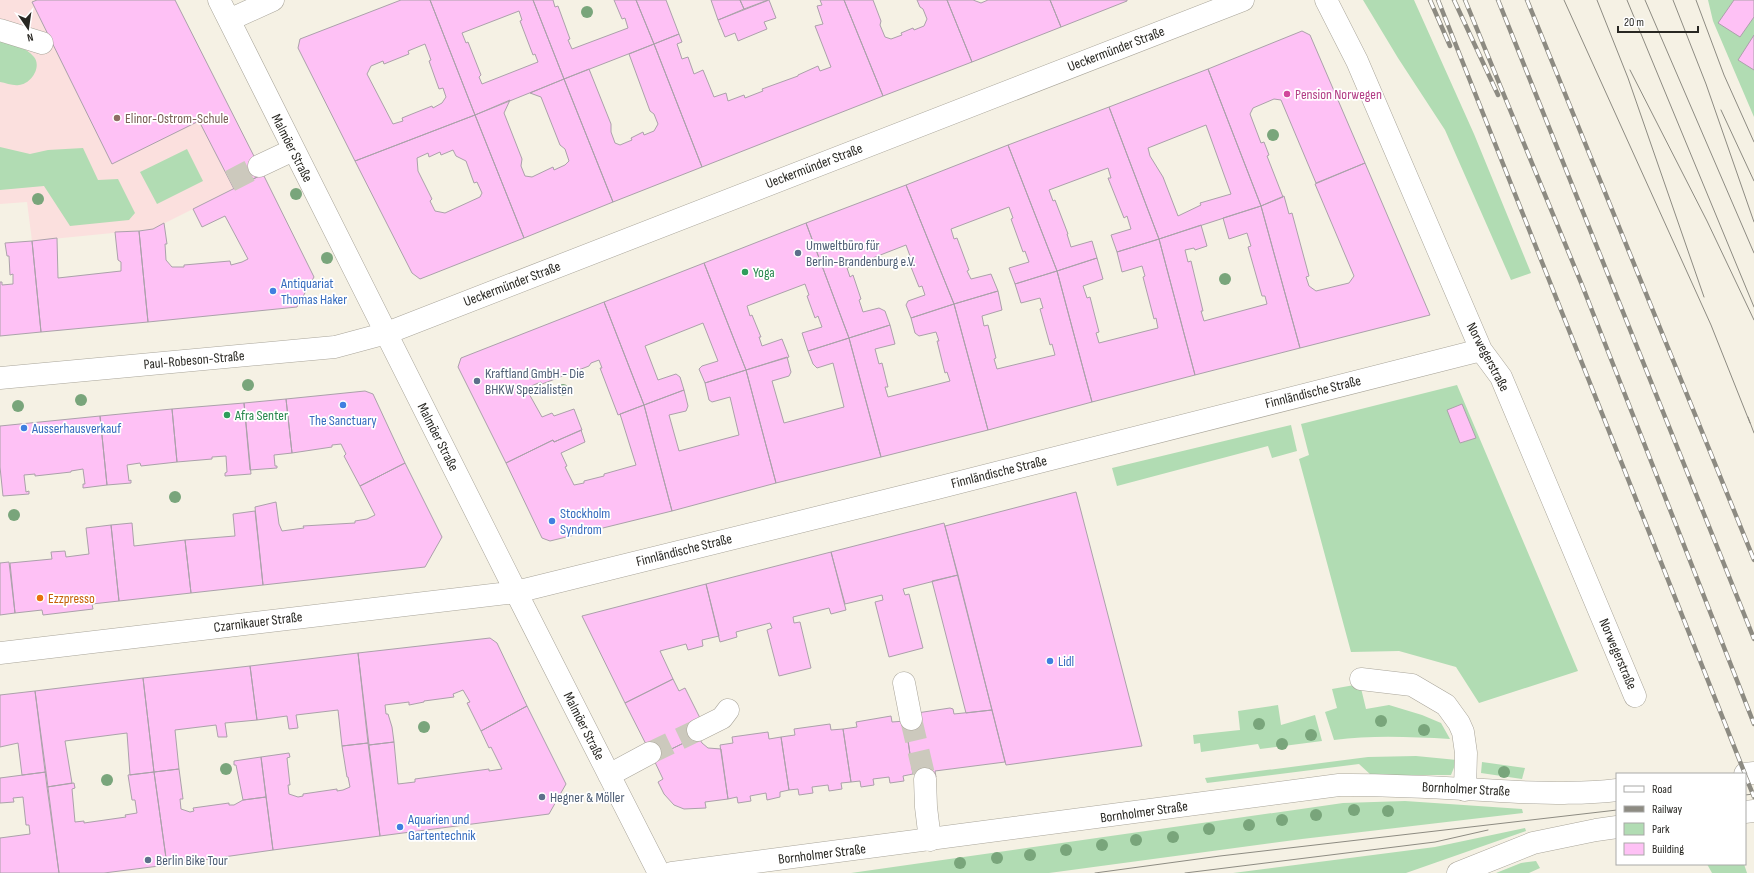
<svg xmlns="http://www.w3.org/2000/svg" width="1754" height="873" font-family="'Sofia Sans Condensed',sans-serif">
<rect width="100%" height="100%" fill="#f5f1e4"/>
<!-- education -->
<path fill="#fbe0de" d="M0 0H175L263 174 153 229 32 241 27 202 0 204Z"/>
<!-- green -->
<path fill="#b1dcb3" d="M1363 0H1414L1474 134 1531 273 1511 280 1445 130 1398 58Z
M1708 0H1754V117L1713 21Z
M0 40C10 42 27 48 34 57 42 67 31 84 19 85 13 86 6 83 0 82Z
M0 147 30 154 48 150 83 148 98 180 118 179 135 213 129 220 70 226 44 186 0 190Z
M187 149 203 181 157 204 140 172Z
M1457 385 1578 671 1479 703 1456 667 1399 651 1351 652 1299 459 1309 455 1301 424Z
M1291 425 1297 451 1272 458 1268 446 1117 486 1112 468Z
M1360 684 1366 709 1389 705 1422 715 1441 723 1450 739C1411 737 1373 735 1334 740L1325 712 1337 708 1332 689Z
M1278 705 1281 725 1315 715 1322 741 1260 749 1258 744 1201 752 1200 743 1194 744 1193 735 1240 730 1238 711Z
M1416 756 1457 760 1451 775H1371L1359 764 1207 783 1205 778 1368 757Z
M1482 762 1525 768 1522 779 1481 773Z
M1405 801 1522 809 1523 813 1302 839 1049 873H851L1343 803Z
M1525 828 1526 831 1406 873H1233L1435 847Z
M1536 861 1540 868 1529 873H1496L1521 863Z
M1707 864H1744L1747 873H1712Z"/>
<!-- building -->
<path fill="#fec1f5" stroke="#aba1aa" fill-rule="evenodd" d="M37 0H175L263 174 234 189 199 121 112 164 32 2Z
M401 0H430L475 115 355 161 298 48 300 39ZM425 44 431 60 429 61 439 89 443 88 446 97 442 103 433 108 432 106 402 118 403 121 393 124 367 74 371 66 383 61 384 64 409 54 408 51Z
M430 0H533L564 79 475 115ZM519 11 522 20 520 21 533 55 535 54 538 62 482 84 479 77 481 75 468 42 466 43 462 33Z
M533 0H553L555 7 558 6 570 39 568 40 572 49 628 28 625 18 622 19 614 0H636L654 44 564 79Z
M636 0H666L679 34 654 44Z
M711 0H740L744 9 718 20Z
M740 0H768L744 9Z
M769 0 776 18 764 22 767 29 738 41 735 33 725 37 718 20Z
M820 0H844L883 96 702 167 654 44 679 34 682 42 677 44 682 59 688 57 694 74 703 70 714 97 726 93 728 101 744 95 745 98 763 91 762 89 798 76V75L818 66 820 71 831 67 815 26 823 24 817 6 822 5Z
M844 0H873L881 21 880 25 885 37 891 39 902 35 901 33 913 28 914 30 924 26 927 19 923 9 920 7 917 0H947L972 62 883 96Z
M947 0H973L981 3 988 0H1050L1061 27 972 62Z
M1050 0H1127V1L1061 27Z
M1734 0H1754V17L1740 37 1718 23Z
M1302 31 1310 35 1365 163 1316 183 1281 100 1274 99 1253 108 1250 114 1261 143 1264 142 1269 155 1267 156 1283 197 1261 206 1208 69Z
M1754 35V70L1738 60Z
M654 44 702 167 613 202 564 79 589 69 611 124V132L615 143 620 145 632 140 631 138 643 132 644 135 654 131 658 124 654 114 650 111 629 54Z
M1208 69 1261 206 1159 239 1109 107ZM1206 125 1231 194 1200 203 1201 205 1178 216 1163 177 1150 156 1148 148Z
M564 79 613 202 524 238 475 115 510 100 504 113 522 159 521 166 525 176 532 177 553 167 554 170 565 165 569 161 565 149 560 145 541 97 530 93Z
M1109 107 1159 239 1117 252 1111 235 1131 229 1127 216 1124 218 1108 178H1111L1108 168 1049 190 1053 201 1055 200 1068 234H1067L1071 247 1092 241 1097 258 1057 271 1008 145Z
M475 115 524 238 420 279 412 273 355 161ZM453 150 456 156 466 161 474 183 477 182 482 193 480 197 445 213 435 211 430 201 432 199 418 171 417 158 428 153 429 157 440 152 441 155Z
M1008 145 1057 271 1015 284 1009 268 1029 262 1025 251 1023 252 1011 219 1013 218 1009 207 951 229 954 239 957 238 969 270 967 271 971 279 991 274 998 291 954 304 906 185Z
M1365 163 1430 315 1300 348 1261 206 1284 196 1289 214 1292 213 1309 276 1306 277 1309 286 1316 291 1349 283 1354 276 1315 184Z
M263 174 314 277 297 307 148 322 139 231 153 229 164 223 167 244H165L166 260 172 267H184V265L230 261 231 265 242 262 248 259 225 216 202 227 193 209Z
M906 185 954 304 911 318 906 305 908 301 925 295 922 286 919 287 907 257 910 256 906 245 847 268 850 277 853 275 861 299 859 300 863 312 879 308 885 311 890 325 849 338 806 223Z
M1261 206 1300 348 1195 375 1159 239 1201 225 1207 246 1195 250 1194 248 1185 250 1188 262 1191 261 1203 311H1201L1204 321 1267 304 1265 296H1262L1248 247 1251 246 1247 233 1229 239 1223 218Z
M806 223 849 338 808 351 802 333 822 327 818 316 815 318 807 296 809 295 805 284 747 306 750 316 752 315 761 337H759L762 346 782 339 789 357 746 370 704 263Z
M139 231 148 322 41 332 32 241 57 238 58 278 121 271V262L118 260 115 232Z
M1159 239 1195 375 1092 402 1057 271 1097 258 1103 279 1083 286 1087 298 1090 297 1099 332 1096 333 1099 343 1158 328 1156 318 1154 319 1143 277 1145 276 1142 266 1122 272 1117 252Z
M32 241 41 332 0 336V282H2V285L13 284V274L10 275 9 256H7L5 243Z
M704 263 746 370 705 383 699 369 702 366 718 361 703 323 645 346 658 380 676 374 680 377 684 390 644 405 604 302Z
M1057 271 1092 402 988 430 954 304 998 291 1002 310 982 316 984 326 988 325 996 358 994 359 997 369 1055 355 1052 344 1050 345 1040 309 1043 308 1040 298 1021 303 1015 284Z
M604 302 644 405 618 415 600 368H602L599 360 591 363 589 366 542 384 541 382 531 386 528 392 542 417 552 413 554 416 574 409 582 430 554 442 553 440 506 463 458 367 461 358Z
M954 304 988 430 881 457 849 338 890 325 895 344 875 349 879 364 882 363 888 387H885L888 397 950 381 947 372 945 373 937 341H939L936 332 919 336 915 333 911 318Z
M849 338 881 457 776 483 746 370 787 357 791 372 789 376 772 381 784 423 844 407 833 363 817 368 813 364 808 351Z
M746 370 776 483 672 511 644 405 684 390 688 406 686 411 669 415 679 451 739 435 730 397 712 402 709 400 705 383Z
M365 391 373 394 405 463 360 486 344 456 346 454 341 444 332 445V447L292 453 286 399Z
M286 399 292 453 274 455 275 466H277V468L250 470 244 403Z
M244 403 251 474 225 476V473L227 472 226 456 212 457V459L177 462 172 409Z
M1462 404 1476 438 1460 443 1447 410Z
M644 405 672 511 550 541 542 538 506 463 553 440 554 442 581 430 585 442 561 453 567 466 565 467 574 485 584 483V481L604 476V474L636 465 620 414Z
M172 409 177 462 141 466 140 463 127 465 129 481 131 480V483L107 485 100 416Z
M100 416 107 485 83 488V484H85L83 469 71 471V472L35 476V474L24 475 26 492 29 491V494L3 496 0 467V426Z
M405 463 442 537 425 567 263 585 255 507 276 502 279 524 282 531 304 528 303 526 355 523V521L367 519 375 515 360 486Z
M1076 492 1142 746 1006 765 945 526Z
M255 511 263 585 191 593 185 540 235 536 233 514Z
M132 523 134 546 185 540 191 593 119 601 111 525Z
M944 523 958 575 903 589 905 595 909 594 923 648 889 657 875 602 883 600 882 595 845 604 831 552Z
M111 525 119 601 92 604 93 609 43 615 42 610 15 613 10 563 52 559 51 552 65 551 66 557 89 554 86 528Z
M831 552 846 610 831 614 829 608 793 617 794 623 800 622 811 668 779 676 767 630 772 628 770 623 736 632 737 637 720 642 706 584Z
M9 562 15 613 0 615V563Z
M958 575 992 710 966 713 932 581Z
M706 584 719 636 702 640 703 646 688 650 686 644 660 651 673 679 625 703 582 616Z
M490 638 497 643 527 706 481 731 467 703 470 702 463 690 453 694 454 697 424 701V702L409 705V702L385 705 386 714H388L392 727 394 742 369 745 358 653Z
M358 653 368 743 342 746 338 710 296 715 298 728 289 729 287 716 257 720 250 666Z
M250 666 257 720 225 723 227 737H218L216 725 175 730 179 769 154 772 143 678Z
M143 678 154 772 130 775 127 733 65 741 72 783 47 787 35 691Z
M673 679 679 691 685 688 701 720 698 736 653 758 625 703Z
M35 691 46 772 22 775 18 743 0 747V695Z
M527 706 566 784 549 814 380 836 369 745 394 742 398 784 415 782V779L489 769V771L502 769 491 747 489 748 481 731Z
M950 708 953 709 954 714 992 710 1005 762 935 771 936 777 922 779 921 772 913 774 905 721 917 713Z
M891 716 892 722 905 721 913 774 903 776 904 781 890 783 889 777 873 779 874 785 861 787 860 781 851 782 843 729 857 727 856 722Z
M830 724 831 730 843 729 851 782 841 783 842 789 829 791 828 785 812 787 813 793 799 795 798 789 789 790 781 737 795 735 794 729Z
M768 732 769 739 781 737 789 790 780 792V797L767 800 766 793 750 796 751 801 738 803 737 797 728 799 720 745 733 743 732 737Z
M698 736 702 743 708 748 721 749 728 799 705 802 706 808 684 809 674 805 664 794 658 782 663 779 653 758Z
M368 743 380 836 273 850 261 757 289 753 290 757 287 758 290 785H288L289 794 298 797 303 796V794L337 789V791L343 790 350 787 348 777H347L342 746Z
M261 757 266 797 243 800 236 765H234V761Z
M179 769 183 799H180L181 809 190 812 194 811 193 808 229 803V805H234L243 800 266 797 273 850 167 865 154 772Z
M46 772 59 873H0V838L30 834 29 825H26L23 797 13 798 14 802 0 803V778Z
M154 772 167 865 104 873H59L47 787 74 783 75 788 72 789 75 822 84 821V823L126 817 125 815 137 813 135 800H132L128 775Z"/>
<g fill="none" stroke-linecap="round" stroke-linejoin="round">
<!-- minor-tunnel -->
<path stroke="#ccc9bd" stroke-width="22" stroke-dasharray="22 11" stroke-linecap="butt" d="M230 181 259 166
M911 719 925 779
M650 753 698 730"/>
<!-- minor casing -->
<g stroke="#a9a59a" stroke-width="23">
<path id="minor" d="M219 0 516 592 659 873
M1326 0 1357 61 1481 350 1501 377 1635 696
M229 20 273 0
M0 30 42 43
M259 166 293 150
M0 378 335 347 387 333 1243 0
M0 653 516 592 937 488 1481 350
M1361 679 1412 685 1446 705 1459 723 1463 732 1466 753 1465 790
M904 683 911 719
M698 730 722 718 728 710
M609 775 650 753
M925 779 926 807 930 840"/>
</g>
<!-- major casing -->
<g stroke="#a9a59a" stroke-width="23">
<path id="major" d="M1745 774 1754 773
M1745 812 1754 811
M672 873 1339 785C1399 784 1459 789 1519 792 1552 793 1584 794 1617 790
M1458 873 1533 843 1596 830 1617 827"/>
</g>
<!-- minor -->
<use href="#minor" stroke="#fff" stroke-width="22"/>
<!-- major -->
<use href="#major" stroke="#fff" stroke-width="22"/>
<!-- tram -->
<path stroke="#8d8b82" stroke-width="1" d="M1564 0 1711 325 1750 423
M1597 0 1628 78 1704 297
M1627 0 1754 307
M1645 0 1754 253
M1673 0 1706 84 1754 222
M1696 0 1724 75 1754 142
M1630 70 1707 221 1754 320
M1721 110 1754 181
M1748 417 1754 433
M1745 795 1754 794
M1095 873 1220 856 1617 810
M1185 873 1435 842 1488 830"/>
<!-- rail casing -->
<g stroke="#8d8b82" stroke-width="4.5">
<path id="rail" d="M1430 0 1450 46
M1438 0 1745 774
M1454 0 1498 95
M1465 0 1582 285 1754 724
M1498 0 1754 639
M1527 0 1754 560
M1745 775 1754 797"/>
</g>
<!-- rail -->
<use href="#rail" stroke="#fff" stroke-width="3" stroke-dasharray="9" stroke-linecap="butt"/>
</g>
<!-- trees -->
<g fill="#79a57b">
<circle cx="587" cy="12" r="6"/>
<circle cx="1273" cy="135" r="6"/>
<circle cx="296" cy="194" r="6"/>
<circle cx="38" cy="199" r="6"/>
<circle cx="327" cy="258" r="6"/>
<circle cx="1225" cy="279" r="6"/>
<circle cx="248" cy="385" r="6"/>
<circle cx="563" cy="390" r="6"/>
<circle cx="81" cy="400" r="6"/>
<circle cx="18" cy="406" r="6"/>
<circle cx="175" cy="497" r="6"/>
<circle cx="14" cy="515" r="6"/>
<circle cx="1381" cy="721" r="6"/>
<circle cx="1259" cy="724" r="6"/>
<circle cx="424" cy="727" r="6"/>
<circle cx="1424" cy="730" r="6"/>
<circle cx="1311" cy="735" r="6"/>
<circle cx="1282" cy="744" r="6"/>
<circle cx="226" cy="769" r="6"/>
<circle cx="1504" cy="772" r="6"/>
<circle cx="107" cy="780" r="6"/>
<circle cx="1354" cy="810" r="6"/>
<circle cx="1388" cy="811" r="6"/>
<circle cx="1316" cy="815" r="6"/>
<circle cx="1282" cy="820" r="6"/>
<circle cx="1249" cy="825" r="6"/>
<circle cx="1209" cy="829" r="6"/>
<circle cx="1173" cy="837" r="6"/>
<circle cx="1136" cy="840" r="6"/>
<circle cx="1102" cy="845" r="6"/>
<circle cx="1066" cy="850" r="6"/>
<circle cx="1030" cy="855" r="6"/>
<circle cx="997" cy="858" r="6"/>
<circle cx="960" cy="863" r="6"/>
</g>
<!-- markers -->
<circle fill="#d1479c" stroke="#fff" stroke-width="1.5" cx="1287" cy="94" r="4"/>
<circle fill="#8d6e63" stroke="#fff" stroke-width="1.5" cx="117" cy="118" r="4"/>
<g fill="#5c6f8a" stroke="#fff" stroke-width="1.5">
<circle cx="798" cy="253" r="4"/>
<circle cx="477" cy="381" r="4"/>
<circle cx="542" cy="797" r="4"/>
<circle cx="148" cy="860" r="4"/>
</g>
<g fill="#2e9e5b" stroke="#fff" stroke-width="1.5">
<circle cx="745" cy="272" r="4"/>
<circle cx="227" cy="415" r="4"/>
</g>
<g fill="#3f7fe0" stroke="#fff" stroke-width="1.5">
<circle cx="273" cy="291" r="4"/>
<circle cx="343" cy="405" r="4"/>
<circle cx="24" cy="428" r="4"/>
<circle cx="552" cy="521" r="4"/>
<circle cx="1050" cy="661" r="4"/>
<circle cx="400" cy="827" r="4"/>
</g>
<circle fill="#e8710a" stroke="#fff" stroke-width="1.5" cx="40" cy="598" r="4"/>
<g text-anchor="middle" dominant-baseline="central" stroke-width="3.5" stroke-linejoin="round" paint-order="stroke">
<!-- street labels -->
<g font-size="14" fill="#282722" stroke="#fff">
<text transform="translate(1116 49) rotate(-21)">Ueckermünder Straße</text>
<text transform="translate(292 148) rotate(63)">Malmöer Straße</text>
<text transform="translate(814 166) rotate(-21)">Ueckermünder Straße</text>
<text transform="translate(512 284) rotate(-21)">Ueckermünder Straße</text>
<text transform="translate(1488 357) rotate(62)">Norwegerstraße</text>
<text transform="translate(194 360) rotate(-5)">Paul-Robeson-Straße</text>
<text transform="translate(1313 392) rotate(-14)">Finnländische Straße</text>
<text transform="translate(438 437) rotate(63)">Malmöer Straße</text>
<text transform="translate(999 472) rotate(-14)">Finnländische Straße</text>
<text transform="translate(684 550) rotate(-14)">Finnländische Straße</text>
<text transform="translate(258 622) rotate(-7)">Czarnikauer Straße</text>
<text transform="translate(1618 654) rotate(67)">Norwegerstraße</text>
<text transform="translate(584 726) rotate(63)">Malmöer Straße</text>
<text transform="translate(1466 789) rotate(3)">Bornholmer Straße</text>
<text transform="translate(1144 812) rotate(-8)">Bornholmer Straße</text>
<text transform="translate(822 854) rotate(-7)">Bornholmer Straße</text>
</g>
<!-- hotel labels -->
<g font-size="14" fill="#b23c85" stroke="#fff" text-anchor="start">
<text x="1295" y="94">Pension Norwegen</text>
</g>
<!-- education labels -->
<g font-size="14" fill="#785e54" stroke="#fff" text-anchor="start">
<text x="125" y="118">Elinor-Ostrom-Schule</text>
</g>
<!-- service labels -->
<g font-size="14" fill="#4e5e75" stroke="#fff" text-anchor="start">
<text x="806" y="245">Umweltbüro für<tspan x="806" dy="16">Berlin-Brandenburg e.V.</tspan></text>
<text x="485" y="373">Kraftland GmbH - Die<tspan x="485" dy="16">BHKW Spezialisten</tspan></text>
<text x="550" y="797">Hegner &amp; Möller</text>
<text x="156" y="860">Berlin Bike Tour</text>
</g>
<!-- leisure labels -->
<g font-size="14" fill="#27864d" stroke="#fff" text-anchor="start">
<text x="753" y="272">Yoga</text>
<text x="235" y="415">Afra Senter</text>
</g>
<!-- shop labels -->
<g font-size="14" fill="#366cbe" stroke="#fff" text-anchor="start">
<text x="281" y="283">Antiquariat<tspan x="281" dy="16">Thomas Haker</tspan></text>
<text x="343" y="420" text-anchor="middle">The Sanctuary</text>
<text x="32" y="428">Ausserhausverkauf</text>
<text x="560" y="513">Stockholm<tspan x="560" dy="16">Syndrom</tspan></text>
<text x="1058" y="661">Lidl</text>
<text x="408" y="819">Aquarien und<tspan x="408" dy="16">Gartentechnik</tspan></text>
</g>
<!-- food labels -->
<g font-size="14" fill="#c56008" stroke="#fff" text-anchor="start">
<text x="48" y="598">Ezzpresso</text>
</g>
</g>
<!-- legend -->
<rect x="1616" y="773" width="130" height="92" fill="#ffffff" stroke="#a9a9a7"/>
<rect x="1624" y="786" width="20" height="6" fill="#ffffff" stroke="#a9a9a7"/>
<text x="1652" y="793" font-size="12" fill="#282722">Road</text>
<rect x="1624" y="806" width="20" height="6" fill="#8d8b82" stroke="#a9a9a7"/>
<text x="1652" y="813" font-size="12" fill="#282722">Railway</text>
<rect x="1624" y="823" width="20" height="12" fill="#b1dcb3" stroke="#a9a9a7"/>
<text x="1652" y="833" font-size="12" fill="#282722">Park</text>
<rect x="1624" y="843" width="20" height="12" fill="#fec1f5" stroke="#a9a9a7"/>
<text x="1652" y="853" font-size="12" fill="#282722">Building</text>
<!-- north arrow -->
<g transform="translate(28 28) rotate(167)" stroke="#ffffff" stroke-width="3" paint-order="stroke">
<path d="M0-3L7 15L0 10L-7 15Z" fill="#282722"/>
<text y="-6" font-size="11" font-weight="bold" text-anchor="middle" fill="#282722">N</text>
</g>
<!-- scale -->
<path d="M1618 26v6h80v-6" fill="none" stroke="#282722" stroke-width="2"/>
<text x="1624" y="26" font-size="12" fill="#282722" stroke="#ffffff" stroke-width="3" paint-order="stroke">20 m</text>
</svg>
